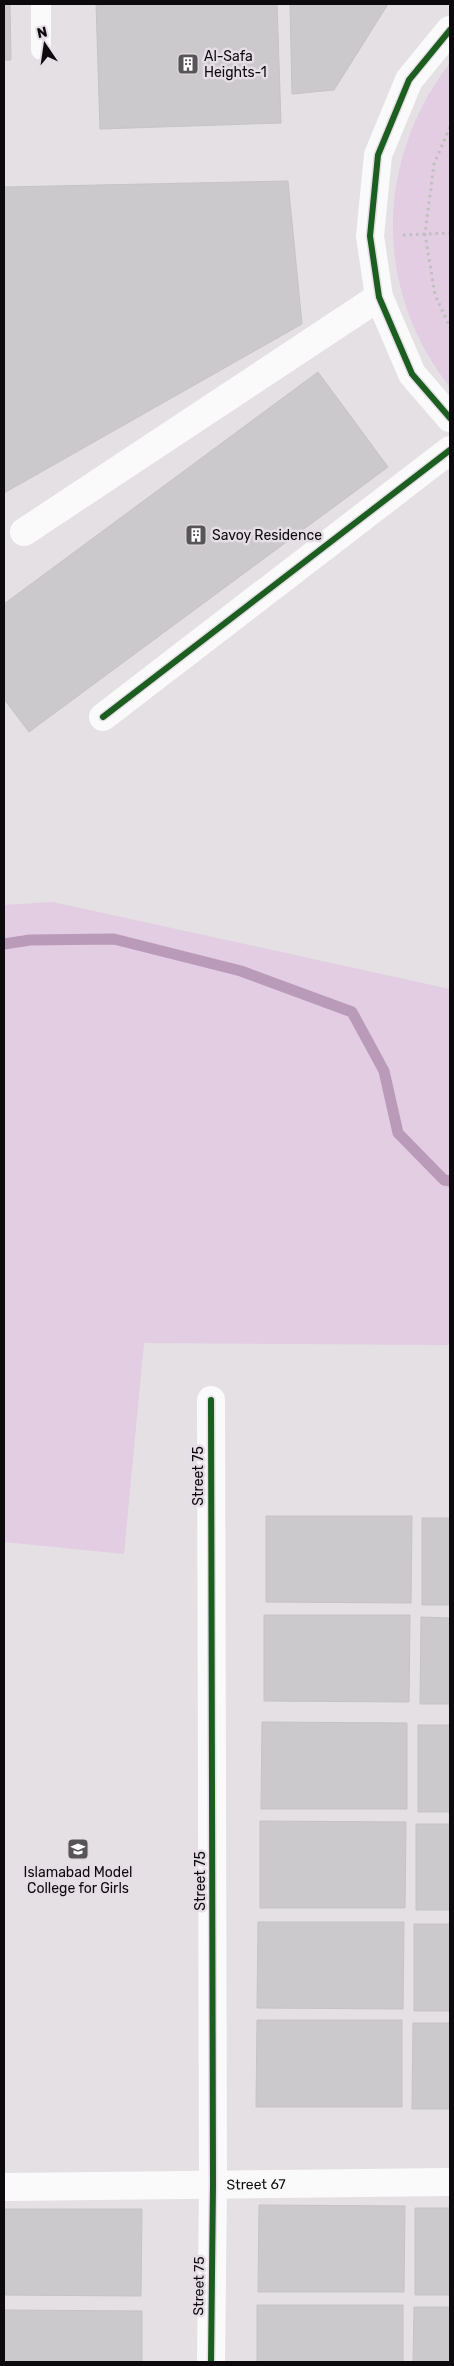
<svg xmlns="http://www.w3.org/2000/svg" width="454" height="2366" font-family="Rubik,sans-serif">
<rect width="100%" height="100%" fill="#e4e0e4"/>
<!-- green -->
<path fill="#e2cde2" d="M450 63V387C373 290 375 160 450 63Z
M53 902 450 989V1345L144 1343 124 1554 4 1542V905Z"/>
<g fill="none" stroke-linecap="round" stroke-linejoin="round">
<!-- stream -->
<path stroke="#b99bb9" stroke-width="11" d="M4 944 30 940 114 939 241 971 352 1012 384 1071 398 1133 444 1180 450 1181"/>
</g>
<!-- building -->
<path fill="#ccc9cc" stroke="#c6c3c6" d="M4 4H10L11 60H4Z
M96 4H277L281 123 100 129Z
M290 4H388L334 90 292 94Z
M288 181 302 324 4 493V187Z
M318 372 388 467 29 732 4 699V604Z
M266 1516H412L411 1603 266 1602Z
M422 1518H450V1605H422Z
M264 1615H410L409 1702 264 1701Z
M421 1617 450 1618V1704H420Z
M262 1722 407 1723V1809H261Z
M418 1725H450V1812H418Z
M260 1821 406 1822 405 1908H260Z
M416 1824H450V1910H416Z
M258 1922H404L403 2009 257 2008Z
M414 1924H450V2011H414Z
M257 2020H402V2107H256Z
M413 2023H450V2109H412Z
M259 2205 405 2206 404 2292H258Z
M415 2208H450V2295H415Z
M4 2209H142L141 2296 4 2295Z
M257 2305H403V2362H257Z
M414 2307H450V2362H413Z
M4 2310 142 2311V2362H4Z"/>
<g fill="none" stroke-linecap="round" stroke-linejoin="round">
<!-- path -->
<path stroke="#c1bfc1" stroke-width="3" stroke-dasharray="2.5 4" stroke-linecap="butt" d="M450 127 434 164 425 234 435 295 450 327
M403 235 450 233"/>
<!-- service -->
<path stroke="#fbfafb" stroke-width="20" d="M41 4V50"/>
<!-- minor -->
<g stroke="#fbfafb" stroke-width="28">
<path d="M450 30 409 80 378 155 370 236 379 297 412 374 450 418"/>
<path d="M24 532 379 297"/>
<path d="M103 717 450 450"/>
<path d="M211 1400 213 2185 211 2362"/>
<path id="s1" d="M4 2187 450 2182"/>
</g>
<!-- cycleway casing -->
<g stroke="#e6dee6" stroke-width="9">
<path id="cycleway" d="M450 30 409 80 378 155 370 236 379 297 412 374 450 418
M103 717 450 450
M211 1400 213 2185 211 2362"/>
</g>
<!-- cycleway -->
<use href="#cycleway" stroke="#1b5e20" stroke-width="6"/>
</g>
<!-- icons -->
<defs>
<g id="building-square" transform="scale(1.125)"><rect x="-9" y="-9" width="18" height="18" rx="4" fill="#585558" stroke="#e6dee6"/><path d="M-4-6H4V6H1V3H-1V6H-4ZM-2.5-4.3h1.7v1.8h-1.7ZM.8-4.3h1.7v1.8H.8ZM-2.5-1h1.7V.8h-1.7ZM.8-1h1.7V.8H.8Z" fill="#fff"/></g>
<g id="school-square" transform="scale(1.125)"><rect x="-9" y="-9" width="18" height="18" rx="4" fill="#585558" stroke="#e6dee6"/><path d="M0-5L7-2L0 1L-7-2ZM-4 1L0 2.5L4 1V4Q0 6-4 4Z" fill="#fff"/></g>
</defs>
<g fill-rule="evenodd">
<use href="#building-square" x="188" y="64"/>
<use href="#building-square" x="196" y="535"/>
<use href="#school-square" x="78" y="1849"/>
</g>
<g text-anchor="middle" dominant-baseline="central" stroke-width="5" stroke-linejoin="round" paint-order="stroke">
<!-- poi labels -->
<g font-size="14" fill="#0d0a0d" stroke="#e6dee6" text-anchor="start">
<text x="204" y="56">Al-Safa<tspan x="204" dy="16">Heights-1</tspan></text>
<text x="212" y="535">Savoy Residence</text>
<text x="78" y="1872" text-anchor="middle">Islamabad Model<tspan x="78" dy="16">College for Girls</tspan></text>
</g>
<!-- street labels -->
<g font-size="14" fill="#0d0a0d" stroke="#e6dee6">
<text transform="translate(198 1476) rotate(-90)">Street 75</text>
<text transform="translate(200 1881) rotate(-90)">Street 75</text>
<text stroke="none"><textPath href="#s1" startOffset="252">Street 67</textPath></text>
<text transform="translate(199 2286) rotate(-89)">Street 75</text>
</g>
</g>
<!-- border -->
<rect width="454" height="2366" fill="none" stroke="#0d0a0d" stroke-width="10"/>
<!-- north arrow -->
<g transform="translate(45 45) rotate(347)" stroke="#e6dee6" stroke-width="4" paint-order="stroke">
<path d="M0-4L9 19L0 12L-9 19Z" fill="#0d0a0d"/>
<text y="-8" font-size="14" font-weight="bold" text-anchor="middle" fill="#0d0a0d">N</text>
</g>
</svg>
